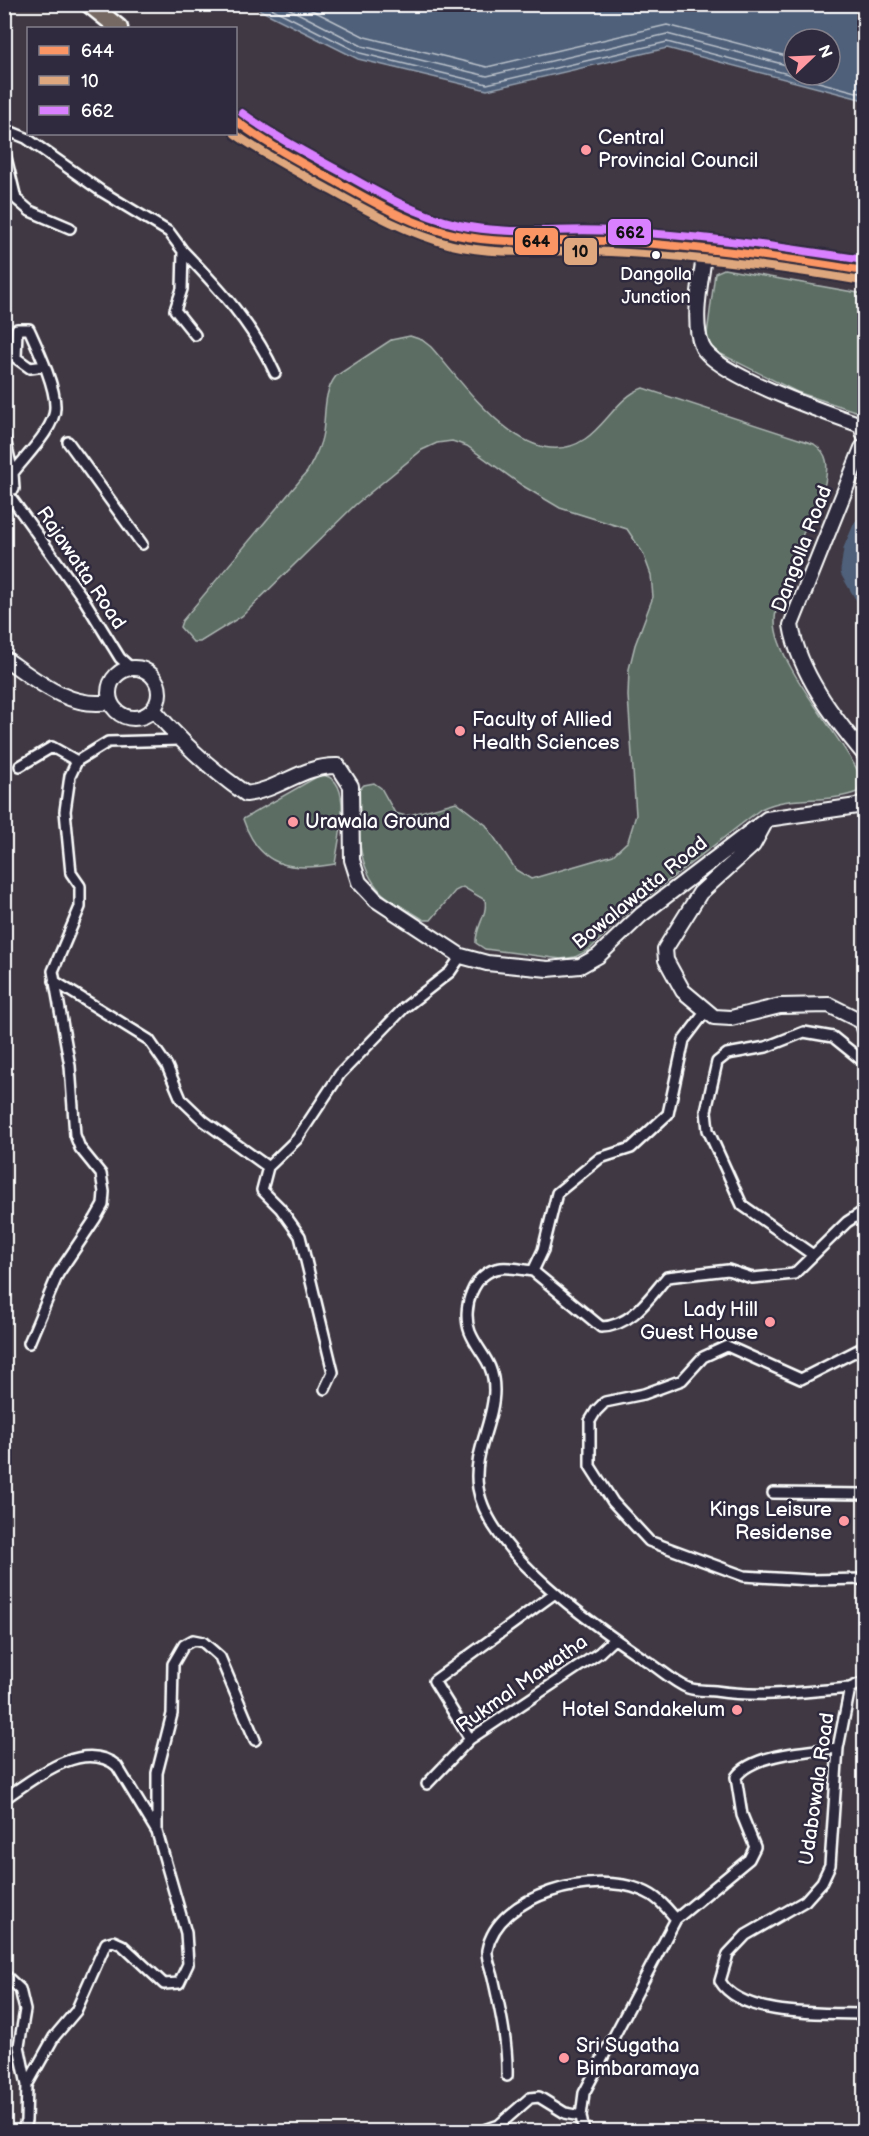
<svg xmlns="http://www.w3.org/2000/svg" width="869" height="2136" font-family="'Balsamiq Sans',sans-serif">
<rect width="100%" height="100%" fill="#403944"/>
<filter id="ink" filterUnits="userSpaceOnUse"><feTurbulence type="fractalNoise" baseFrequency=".0167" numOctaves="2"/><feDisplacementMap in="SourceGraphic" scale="12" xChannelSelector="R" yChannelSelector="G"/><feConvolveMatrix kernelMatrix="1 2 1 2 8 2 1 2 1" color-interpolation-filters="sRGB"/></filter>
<g filter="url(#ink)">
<!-- green -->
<path fill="#5b6d64" stroke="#adb6b2" stroke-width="1.5" d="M724 269 864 294V414L797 392 715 351 706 342 715 273Z
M410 336 422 340 431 347C465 385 527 478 585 439 606 425 619 396 643 388L814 444C829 454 828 466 825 483 812 515 775 590 775 621 775 663 839 733 859 773L861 783 857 792C826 804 791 794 761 809L629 911 589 950 575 957 561 959 485 949 476 943C475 927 488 915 485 900L463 887 455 891 431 920H424C411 911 392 903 381 892 355 865 358 825 359 790L364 785 374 783 381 788 395 813 406 816 456 802 486 825 516 870 531 879 613 855 628 841 636 815 628 696 629 669 635 645 653 597 651 575 643 553 627 529 560 508 523 486 467 446 452 441 437 443 422 450 355 505 242 616 200 642H193L180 627 182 621 307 472C314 459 321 446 323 432 326 412 323 393 336 376L391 340Z
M320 775C356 776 338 842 335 864 291 872 259 867 243 819Z"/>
<!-- water -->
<path fill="#4f617a" stroke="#95a0af" stroke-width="1.5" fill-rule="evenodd" d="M492 5 497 7 504 4 864 5V100L667 48 487 90 358 59 250 5ZM794 39H830V75H794Z"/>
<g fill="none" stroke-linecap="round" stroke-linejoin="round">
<!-- shore -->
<path stroke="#b9c0ca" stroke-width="1.5" d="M263 4 360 53 487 84 667 42 864 94
M280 4 362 46 487 76 667 34 794 67
M300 4 365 37 487 67 667 25 794 58"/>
<!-- river -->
<path stroke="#4f617a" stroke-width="21" d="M864 527 854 550 851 571 864 593"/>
<!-- street casing -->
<g stroke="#fff" stroke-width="14">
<path id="street" d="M4 129 26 138 101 191 169 232 183 251 182 289 175 310 195 335
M4 149 16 199 30 211 70 228
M183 251C220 289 253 325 275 373
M5 439 13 473
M68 442 142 544
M4 488 83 598 120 658 130 667
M14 489 13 473C25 457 55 428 55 408 56 387 38 349 29 329H17L16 358 30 368 45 366
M20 766 52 747 77 761
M54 981 149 1040 167 1066 181 1099 204 1121 268 1167
M706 1011 684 1040 668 1114 631 1148 600 1158 557 1193 543 1250 533 1271C523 1270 511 1267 501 1268 473 1271 461 1309 470 1332 479 1354 494 1361 494 1390 494 1423 472 1453 478 1488 489 1554 596 1627 650 1663 661 1670 675 1683 688 1688 696 1691 706 1690 715 1691 761 1698 804 1692 850 1688L864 1682
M813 1255 742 1205 708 1130 706 1111 717 1062 727 1054 766 1047 804 1032 833 1037 864 1062
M533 1271 601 1327C632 1326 649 1298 667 1277L728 1270 752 1278 794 1274 847 1222 864 1211
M29 1343 58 1274 95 1219 103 1205 104 1192 101 1174 80 1148 75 1135 70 1066 53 971 80 907V886L71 873 65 811 70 776 77 761 108 742 179 740
M864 1347 801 1379 727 1346 703 1357 682 1380 644 1394 605 1402 596 1411 590 1421V1466L613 1502 649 1541 744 1576 810 1580 864 1579
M325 1389 333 1372 300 1236 280 1208 262 1190 268 1167 297 1139 340 1074 404 1008 450 972 461 956
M773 1493 864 1494
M850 1688 838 1748 830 1865 822 1882 805 1901 746 1935 728 1954 720 1981C742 2018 826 2013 864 2014
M470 1739 434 1681 555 1593
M427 1784 470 1739 599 1653 614 1639
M4 1799C33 1779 83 1738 117 1766L157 1832 186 1933 188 1964 179 1983 164 1984 122 1945 113 1941 106 1943 76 2011 54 2037 27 2085
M157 1830V1773L172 1714 173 1664 184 1645 193 1640 203 1642 220 1657 255 1740
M4 1974 20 1989 25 2010 19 2046 27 2085 26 2121 22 2132
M507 2076C508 2043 500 2009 493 1977 491 1969 486 1957 487 1950 498 1893 594 1871 641 1890 657 1896 665 1906 676 1919
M479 2132 499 2125 530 2098 539 2097 565 2113 581 2116
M584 2132 581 2116 584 2093 676 1919 749 1859 755 1847 742 1815 736 1777C753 1753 810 1751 838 1748"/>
</g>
<!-- secondary casing -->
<g stroke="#fff" stroke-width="18">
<path id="secondary" d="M705 249C702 276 691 321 702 346 713 374 829 414 861 425L864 435
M862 448 791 625C799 673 834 718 864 754
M4 658C36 680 69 709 109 702
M109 693a25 25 0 1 1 50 0a25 25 0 1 1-50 0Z
M153 709C181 742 210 769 246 794 280 790 302 765 338 766L351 786 352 860 359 882 376 900 461 956 487 963 548 969 580 966 598 956 641 915 767 819 857 806 864 802
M766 821 753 845 700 893 665 949 666 960 683 991 714 1017 731 1018 780 1006 829 1005 863 1022 864 1028
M864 1149V1151"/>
</g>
<!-- highway casing -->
<g stroke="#fff" stroke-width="21">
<path id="highway" d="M89 4 119 28
M236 121C267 145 302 163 337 182 375 203 414 225 457 235 498 244 542 238 584 240 678 244 772 255 864 271"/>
</g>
<!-- street -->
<use href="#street" stroke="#2f2a3d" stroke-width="9"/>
<!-- secondary -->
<use href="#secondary" stroke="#2f2a3d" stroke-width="14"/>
<!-- highway -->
<use href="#highway" stroke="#766964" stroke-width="16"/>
<!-- bus-1 casing -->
<g stroke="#2f2a3d" stroke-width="12">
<path id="bus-1" d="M236 121C268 145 302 163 337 182 375 203 414 226 457 235 507 246 561 239 611 241 696 246 780 257 864 271"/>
</g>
<!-- bus-2 casing -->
<g stroke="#2f2a3d" stroke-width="12">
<path id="bus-2" d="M235 134C266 156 299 173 332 191 371 213 409 234 452 245 503 257 559 249 610 252 695 256 779 267 862 281"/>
</g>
<!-- bus-3 casing -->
<g stroke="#2f2a3d" stroke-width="12">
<path id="bus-3" d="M242 113C274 136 308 154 343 173 380 194 417 215 459 225 508 236 562 228 612 231 697 235 781 247 864 260"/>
</g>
<!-- bus-1 -->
<use href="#bus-1" stroke="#fb9564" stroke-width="8"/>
<!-- bus-2 -->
<use href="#bus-2" stroke="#dfa77e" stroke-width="8"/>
<!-- bus-3 -->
<use href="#bus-3" stroke="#d880ff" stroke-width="8"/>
</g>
</g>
<!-- markers -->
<g fill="#ff9aa2" stroke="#2f2a3d" stroke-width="2">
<circle cx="586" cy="150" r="6"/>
<circle cx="460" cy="731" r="6"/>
<circle cx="293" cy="822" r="6"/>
<circle cx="770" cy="1322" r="6"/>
<circle cx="844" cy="1521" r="6"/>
<circle cx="737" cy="1710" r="6"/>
<circle cx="564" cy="2058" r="6"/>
</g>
<circle fill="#fff" stroke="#2f2a3d" stroke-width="2" cx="656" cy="255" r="5"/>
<g text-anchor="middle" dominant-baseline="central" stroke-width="5" stroke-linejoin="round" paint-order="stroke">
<!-- bus labels -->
<g font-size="18" fill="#fff" stroke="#2f2a3d">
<text x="656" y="274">Dangolla<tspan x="656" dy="23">Junction</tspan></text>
</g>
<!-- poi labels -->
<g font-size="20" fill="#fff" stroke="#2f2a3d" text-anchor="start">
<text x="598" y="138">Central<tspan x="598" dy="23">Provincial Council</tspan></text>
<text x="472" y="720">Faculty of Allied<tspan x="472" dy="23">Health Sciences</tspan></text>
<text x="305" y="822">Urawala Ground</text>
<text x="758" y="1310" text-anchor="end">Lady Hill<tspan x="758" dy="23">Guest House</tspan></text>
<text x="832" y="1510" text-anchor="end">Kings Leisure<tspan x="832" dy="23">Residense</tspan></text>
<text x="725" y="1710" text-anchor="end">Hotel Sandakelum</text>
<text x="576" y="2046">Sri Sugatha<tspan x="576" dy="23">Bimbaramaya</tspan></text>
</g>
<!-- street labels -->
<g font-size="20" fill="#fff" stroke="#2f2a3d">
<text transform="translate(802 549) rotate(-69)">Dangolla Road</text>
<text transform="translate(81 568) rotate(56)">Rajawatta Road</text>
<text transform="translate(640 893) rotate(-39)">Bowalawatta Road</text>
<text transform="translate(522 1684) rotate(-35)">Rukmal Mawatha</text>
<text transform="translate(817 1789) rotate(-82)">Udabowala Road</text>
</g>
</g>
<g stroke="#2f2a3d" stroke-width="2">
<rect x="607" y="218" width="45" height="28" rx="6" fill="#d880ff"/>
<rect x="514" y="227" width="45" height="29" rx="6" fill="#fb9564"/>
<rect x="563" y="237" width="35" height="29" rx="6" fill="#dfa77e"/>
</g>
<g font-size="16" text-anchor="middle" font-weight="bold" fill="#111">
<text x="630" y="238">662</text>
<text x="536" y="247">644</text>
<text x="580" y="257">10</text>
</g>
<!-- margin -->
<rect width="869" height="2136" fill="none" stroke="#2f2a3d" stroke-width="24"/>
<rect x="12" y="12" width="845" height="2112" fill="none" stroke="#fff" stroke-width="2" filter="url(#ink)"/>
<!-- legend -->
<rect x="27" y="27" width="210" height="108" fill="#2f2a3d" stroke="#827f8b" stroke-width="1.5"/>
<rect x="39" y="46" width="30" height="9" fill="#fb9564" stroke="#827f8b" stroke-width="1.5"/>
<text x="81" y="57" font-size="18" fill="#ffffff">644</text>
<rect x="39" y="76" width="30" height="9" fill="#dfa77e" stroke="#827f8b" stroke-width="1.5"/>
<text x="81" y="87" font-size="18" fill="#ffffff">10</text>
<rect x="39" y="106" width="30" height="9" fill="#d880ff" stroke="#827f8b" stroke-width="1.5"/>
<text x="81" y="117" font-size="18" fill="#ffffff">662</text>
<!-- north arrow -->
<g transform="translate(812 57) rotate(67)"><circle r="28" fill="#2f2a3d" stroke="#827f8b" stroke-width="1.5"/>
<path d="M0-4.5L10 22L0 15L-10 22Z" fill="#ff9aa2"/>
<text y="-9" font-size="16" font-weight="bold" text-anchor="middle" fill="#ffffff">N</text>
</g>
</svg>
